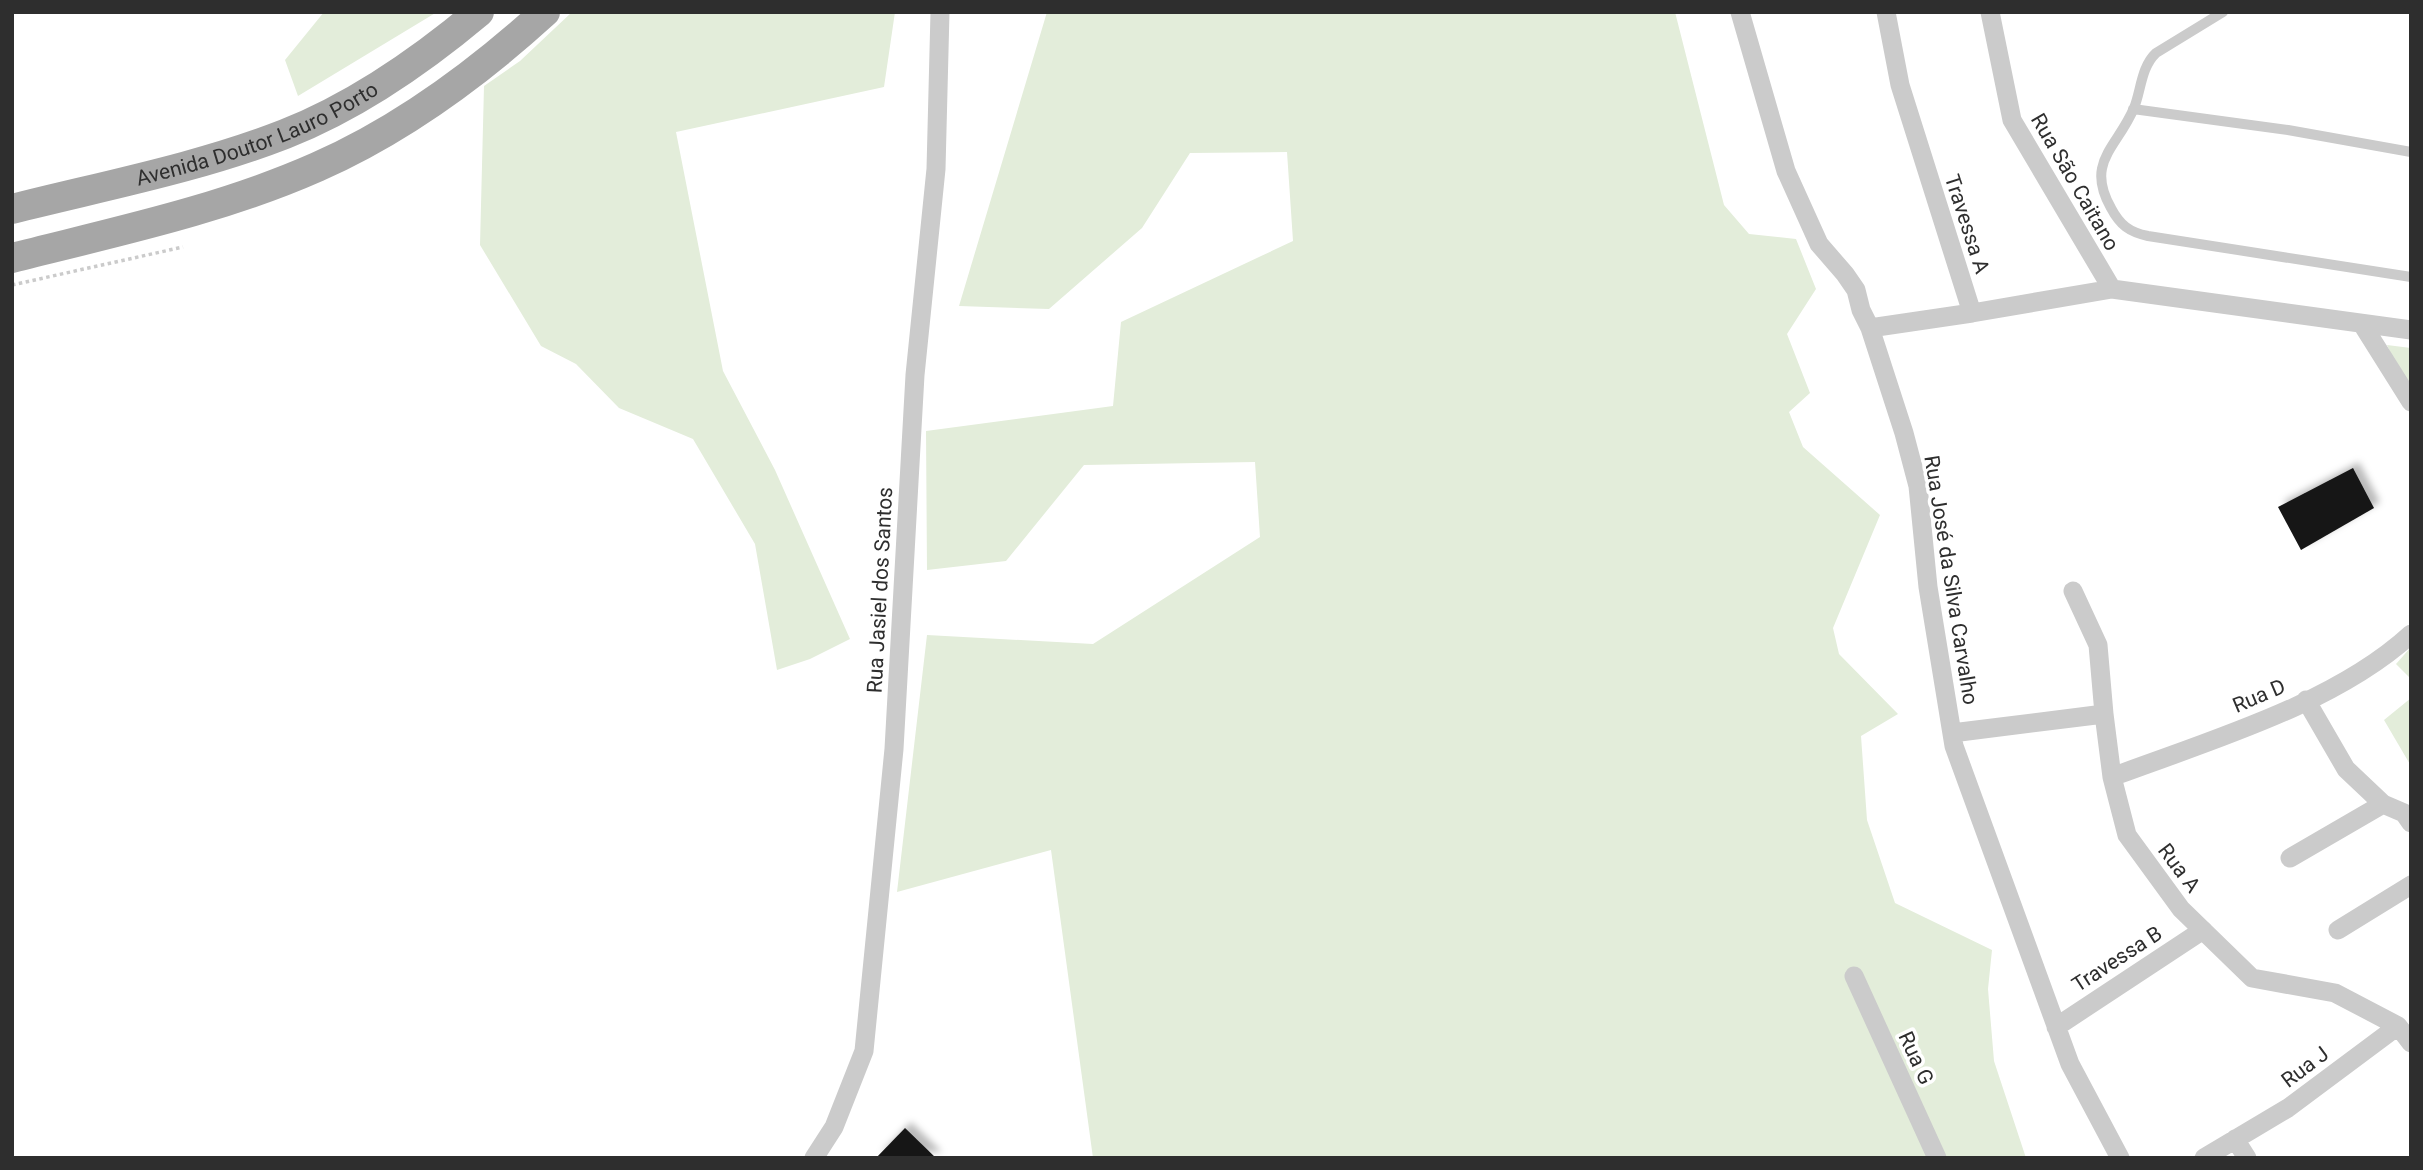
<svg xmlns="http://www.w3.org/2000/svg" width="2423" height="1170" font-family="Roboto,sans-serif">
<defs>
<filter id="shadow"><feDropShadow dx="6" dy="-6" stdDeviation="3.5" flood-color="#0004"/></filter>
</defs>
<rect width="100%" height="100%" fill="#fff"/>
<!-- green -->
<path fill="#e3edda" d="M324 12H437L298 96 285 60Z
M572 12H895L884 87 676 132 723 371 775 470 850 639 810 659 777 670 755 544 693 439 619 408 576 364 541 346 480 245 484 86 520 61Z
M1047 12H1675L1724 205 1749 234 1796 239 1816 289 1787 334 1810 393 1789 412 1803 447 1880 515 1833 628 1839 654 1898 714 1861 736 1867 820 1895 903 1992 950 1988 989 1994 1061 2026 1158H1093L1051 850 897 892 927 635 1093 644 1260 537 1255 462 1084 465 1006 561 927 570 926 431 1113 406 1121 322 1293 241 1287 152 1190 153 1142 228 1049 309 959 306Z
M2387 345 2411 348V398Z
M2411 647V679L2396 664Z
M2411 698V766L2384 720Z"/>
<!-- building -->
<path fill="#151515" filter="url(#shadow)" d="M2353 468 2374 508 2301 550 2278 507Z
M905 1128 936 1158H876Z"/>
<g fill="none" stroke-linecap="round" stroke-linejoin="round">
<!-- path -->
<path stroke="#cbcbcb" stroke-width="3.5" stroke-dasharray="3.5 3.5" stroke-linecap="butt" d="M12 285 183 247"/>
<!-- lane -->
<path stroke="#cbcbcb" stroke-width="10" d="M2223 12 2156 53C2141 67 2141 91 2134 108 2117 148 2085 162 2111 208 2120 225 2129 232 2148 236L2411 277
M2133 109 2288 130 2411 152"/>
<!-- street -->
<path stroke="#cbcbcb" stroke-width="19" d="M1740 12 1786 171 1819 244 1845 274 1856 290 1861 310 1870 328 1904 433 1918 486 1928 587 1954 746 2070 1064 2120 1158
M1886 12 1900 85 1972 313 2112 289 2411 330
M1990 12 2012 120 2112 289
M2362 324 2411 402
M1870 328 1972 313
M2073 591 2098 645 2104 714 2112 777 2127 835 2181 909 2252 978 2335 993 2398 1026 2411 1043
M2306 700 2346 769 2383 804 2404 813 2411 823
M1952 733 2104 714
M2112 777C2208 741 2335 704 2411 634
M2290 858 2383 804
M2338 930 2411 885
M1854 976 1937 1158
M2056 1027 2203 930
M2235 1139 2247 1158
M814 1158 834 1127 864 1051 894 749 915 375 936 169 940 12
M2204 1158 2288 1108 2398 1026"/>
<!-- primary -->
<g stroke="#a6a6a6" stroke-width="30">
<path id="s1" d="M12 209C103 186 198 168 285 134 354 107 423 59 479 12"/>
<path d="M12 258C114 232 220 210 317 167 401 130 478 73 545 12"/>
</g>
</g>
<g text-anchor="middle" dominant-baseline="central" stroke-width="7" stroke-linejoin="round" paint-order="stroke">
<!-- street labels -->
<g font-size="21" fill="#2e2e2e" stroke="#fff">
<text stroke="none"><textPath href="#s1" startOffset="257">Avenida Doutor Lauro Porto</textPath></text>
<text transform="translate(2075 182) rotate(60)">Rua São Caitano</text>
<text transform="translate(1967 224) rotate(72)">Travessa A</text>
<text transform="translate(1951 580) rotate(81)">Rua José da Silva Carvalho</text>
<text transform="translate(880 590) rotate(-87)">Rua Jasiel dos Santos</text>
<text transform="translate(2259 696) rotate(-23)">Rua D</text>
<text transform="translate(2179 868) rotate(53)">Rua A</text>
<text transform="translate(2117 959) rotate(-33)">Travessa B</text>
<text transform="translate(1916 1058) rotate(65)">Rua G</text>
<text transform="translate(2305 1067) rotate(-37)">Rua J</text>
</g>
</g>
<!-- border -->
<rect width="2423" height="1170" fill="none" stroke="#2e2e2e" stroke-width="28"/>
</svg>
